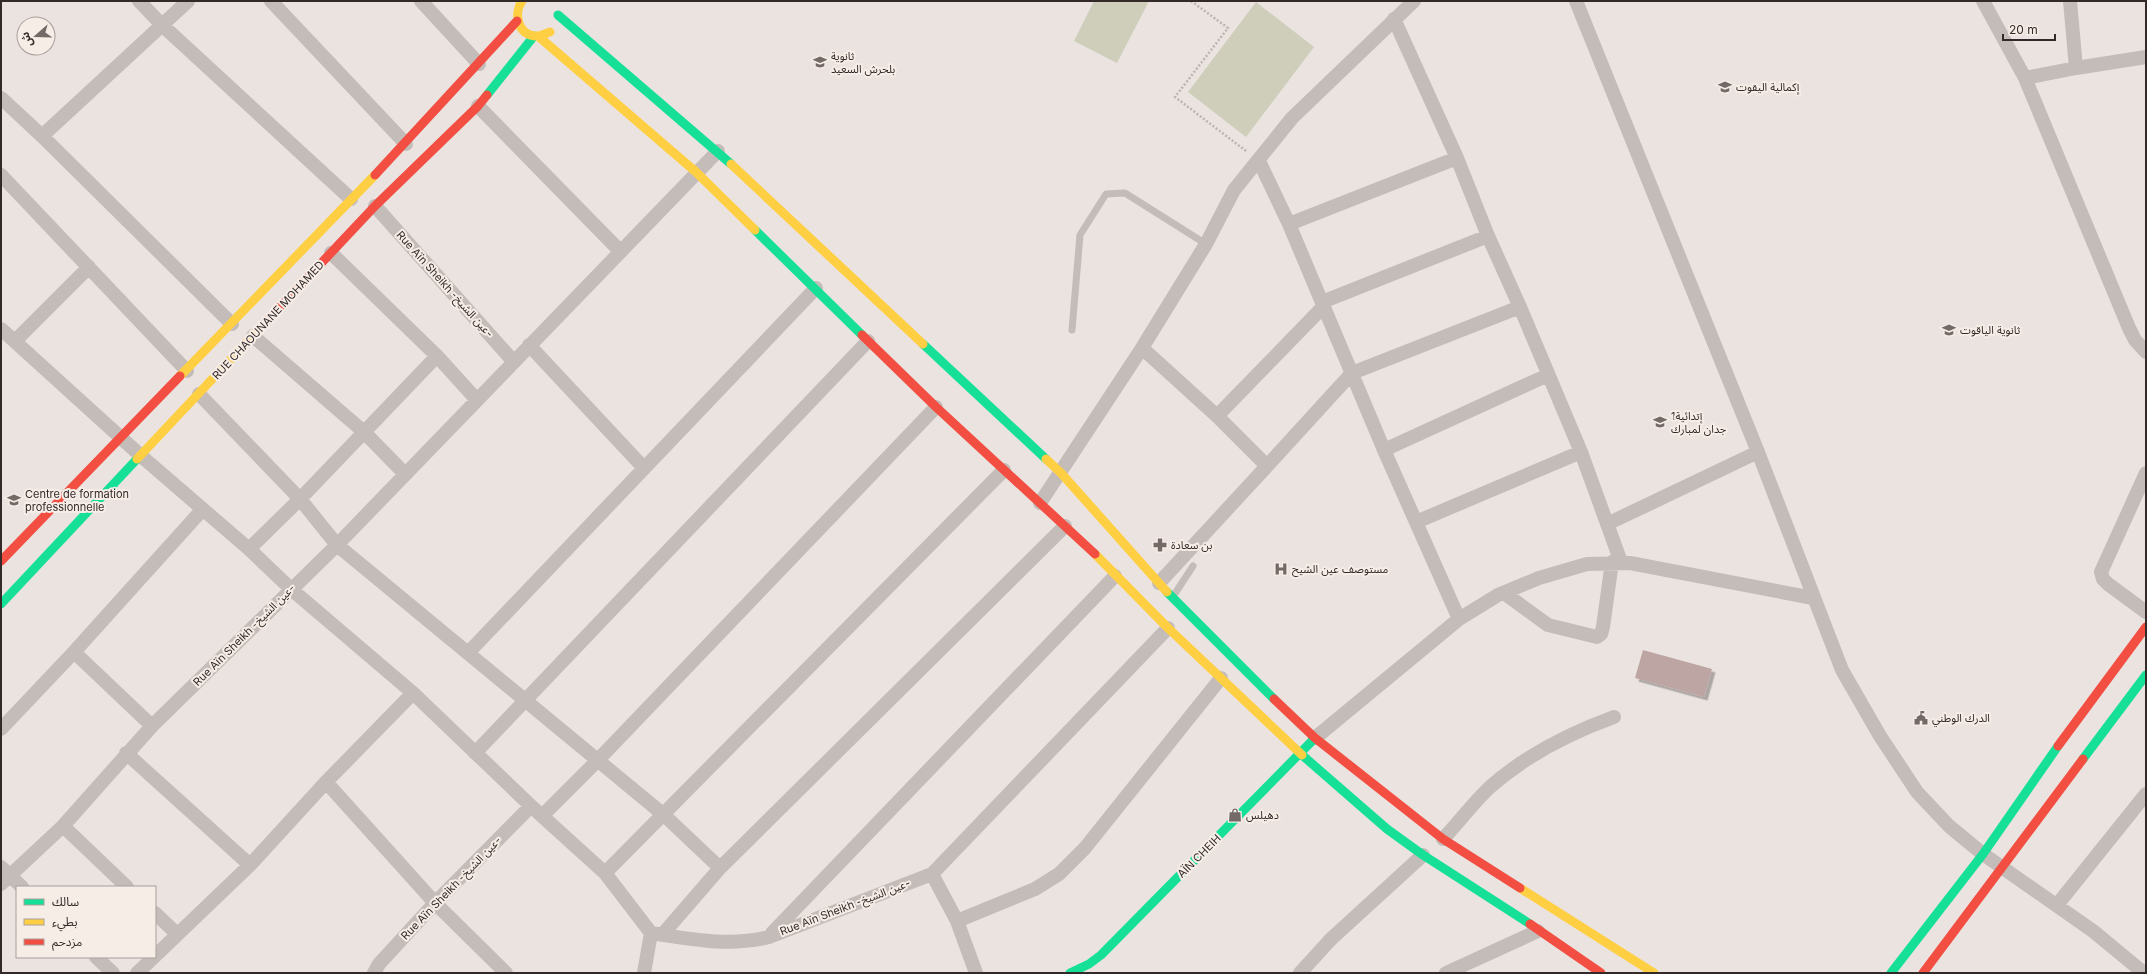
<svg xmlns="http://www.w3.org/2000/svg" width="2147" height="974" font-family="Inter,'Noto Sans Arabic',sans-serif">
<defs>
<filter id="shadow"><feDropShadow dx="3.5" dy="3.5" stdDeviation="0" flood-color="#0004"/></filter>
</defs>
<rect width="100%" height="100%" fill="#eae3e0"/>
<!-- green -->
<path fill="#cecebb" d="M1094 1H1149L1117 63 1074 41Z
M1256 2 1314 47 1246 137 1188 92Z"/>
<!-- building -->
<path fill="#bca5a3" filter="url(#shadow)" d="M1643 650 1712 669 1704 697 1635 678Z"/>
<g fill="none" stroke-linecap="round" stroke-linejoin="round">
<!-- path -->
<path stroke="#bcb4b2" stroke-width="2.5" stroke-dasharray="2 2" stroke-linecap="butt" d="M1191 1 1228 28 1175 97 1246 151"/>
<!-- lane -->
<path stroke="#c3bcb9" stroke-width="7" d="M1072 330 1080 235 1106 194 1125 193 1206 244
M1174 595 1193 566"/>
<!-- street -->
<path stroke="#c3bcb9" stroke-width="14" d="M139 1 162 25 351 199
M271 1 406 144
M421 1 479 64
M1576 1 1758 452 1842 670 1880 736 1917 792 1949 826 1983 854 2093 931 2144 973
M1983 1 2025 78 2129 328 2135 340 2146 352
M1394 19 1457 158 1488 236 1520 307 1581 452 1621 562
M2076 68 2146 57
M2025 78 2076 68 2070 1
M1 98 42 136 232 324
M478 106 620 251
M42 136 188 1
M1259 161 1289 224 1384 450 1459 619
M1 175 187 371
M375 206 514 362
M1289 224 1457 158
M331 253 437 356 476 399
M1322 302 1488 236
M1 329 140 455 249 549 291 589 413 693 531 806 605 873 651 933 644 973
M253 336 364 432 405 474
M15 341 89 267
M529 345 643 467
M1142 348 1217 416 1267 466 1159 583
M199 394 300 499 337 545 664 815 720 868
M1217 416 1324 306
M1384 450 1548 375
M1267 466 1352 373 1520 307
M2146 473 2101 572 2103 579 2108 584 2146 612
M1040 503 1142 348 1206 244 1234 190 1292 118 1414 1
M1416 522 1581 452
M1607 524 1758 452
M249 549 300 499 437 356
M1504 593 1548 625 1597 637 1601 634 1603 627 1612 562
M74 652 152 726
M468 653 816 288
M1 729 74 652 202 510
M1315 738 1459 619 1498 595 1539 578 1587 564 1630 563 1813 598
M126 753 250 865
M475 753 868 341
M326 782 435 903 506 973
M543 815 598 760 936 407
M63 826 127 887
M1443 839C1459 822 1473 803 1490 787 1525 756 1570 733 1614 717
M1 867 22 887
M605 873 1004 470
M932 874 957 921 976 973
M1 884 63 826 152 726 337 545 718 151
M2057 905 2146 794
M155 913 177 934
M957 921 1035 889 1059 874 1085 848 1221 678
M651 933C691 939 729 947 769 937L932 874 1168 628
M772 933 1115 576
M662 935 720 868 1065 526
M155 956 250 865 326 782 413 693
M96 957 113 973
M137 973 154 957
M374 973 379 964 435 903 531 806
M1300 973 1331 939 1423 855
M1446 973 1538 931"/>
<!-- fast -->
<path stroke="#16e098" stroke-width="9" d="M558 15 731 164
M487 95 534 36
M755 230 862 335
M923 344 1046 459
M1167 592 1274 699
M1 604 137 459
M1302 755 1387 829 1423 855 1530 924
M2083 759 2146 675
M1070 973 1089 964 1101 955 1312 741
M1891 973 1983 854 2058 746"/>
<!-- slow -->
<path stroke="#ffcf43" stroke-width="9" d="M522 1C513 14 518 37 538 36 542 36 546 33 550 32
M538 36 696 172 755 230
M731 164 923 344
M180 376 375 175
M137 459 263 325
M1046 459 1061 473 1167 592
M1095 554 1168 628 1302 755
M1520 888 1654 973"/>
<!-- jam -->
<path stroke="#f24e42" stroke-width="9" d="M375 175 517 21
M263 325 375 206 478 106 487 95
M862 335 936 407 1095 554
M1 561 180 376
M1274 699 1315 738 1443 839 1520 888
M2058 746 2146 627
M1530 924 1601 973
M1923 973 2083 759"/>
</g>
<!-- icons -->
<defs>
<g id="school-bare" transform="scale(1.08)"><path d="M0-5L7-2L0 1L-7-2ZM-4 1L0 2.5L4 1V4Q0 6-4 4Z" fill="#736a68" stroke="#f7ede7" stroke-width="2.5" paint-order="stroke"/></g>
<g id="university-bare" transform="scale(1.08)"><path d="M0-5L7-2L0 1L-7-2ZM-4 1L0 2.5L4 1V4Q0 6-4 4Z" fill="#736a68" stroke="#f7ede7" stroke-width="2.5" paint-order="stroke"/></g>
<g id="pharmacy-bare" transform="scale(1.08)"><path d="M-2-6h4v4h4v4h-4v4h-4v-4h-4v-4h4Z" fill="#736a68" stroke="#f7ede7" stroke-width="2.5" paint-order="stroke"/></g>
<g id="hospital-bare" transform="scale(1.08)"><path d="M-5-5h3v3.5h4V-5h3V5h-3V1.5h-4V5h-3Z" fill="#736a68" stroke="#f7ede7" stroke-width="2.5" paint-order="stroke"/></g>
<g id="civic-bare" transform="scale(1.08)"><path d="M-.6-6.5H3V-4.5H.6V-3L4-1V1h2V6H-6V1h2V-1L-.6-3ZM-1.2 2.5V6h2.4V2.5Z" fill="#736a68" stroke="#f7ede7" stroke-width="2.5" paint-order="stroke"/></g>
<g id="shop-bare" transform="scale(1.08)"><path d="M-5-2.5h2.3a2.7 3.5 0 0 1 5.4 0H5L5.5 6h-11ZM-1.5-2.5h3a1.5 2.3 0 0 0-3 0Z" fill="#736a68" stroke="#f7ede7" stroke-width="2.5" paint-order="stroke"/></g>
</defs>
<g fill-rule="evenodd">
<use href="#school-bare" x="820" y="62"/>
<use href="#school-bare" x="1725" y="87"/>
<use href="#school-bare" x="1949" y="330"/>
<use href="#school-bare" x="1660" y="422"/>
<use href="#university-bare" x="14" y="500"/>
<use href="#pharmacy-bare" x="1160" y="545"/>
<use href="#hospital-bare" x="1281" y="569"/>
<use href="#civic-bare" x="1921" y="718"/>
<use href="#shop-bare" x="1235" y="815"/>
</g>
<g text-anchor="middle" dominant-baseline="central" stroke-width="4" stroke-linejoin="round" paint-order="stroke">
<!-- poi labels -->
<g font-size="11" fill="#332928" stroke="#f7ede7" text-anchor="start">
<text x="831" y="56">ثانوية<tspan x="831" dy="13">بلحرش السعيد</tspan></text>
<text x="1736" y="87">إكمالية اليقوت</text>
<text x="1960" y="330">ثانوية الياقوت</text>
<text x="1671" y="416">1إتدائية<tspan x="1671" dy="13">جدان لمبارك</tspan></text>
<text x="25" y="494">Centre de formation<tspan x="25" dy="13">professionnelle</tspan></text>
<text x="1171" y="545">بن سعادة</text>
<text x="1292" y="569">مستوصف عين الشيح</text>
<text x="1932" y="718">الدرك الوطني</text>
<text x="1246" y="815">دهيلس</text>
</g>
<!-- street labels -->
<g font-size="11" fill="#332928" stroke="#f7ede7">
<text transform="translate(445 284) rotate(48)">Rue Aïn Sheikh -عين الشيخ-</text>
<text transform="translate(268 320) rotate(-47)">RUE CHAOUNANE MOHAMED</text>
<text transform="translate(244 635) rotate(-45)">Rue Aïn Sheikh -عين الشيخ-</text>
<text transform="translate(1199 856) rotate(-45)">AÏN CHEIH</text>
<text transform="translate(451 888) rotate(-46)">Rue Aïn Sheikh -عين الشيخ-</text>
<text transform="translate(845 907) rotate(-21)">Rue Aïn Sheikh -عين الشيخ-</text>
</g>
</g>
<!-- border -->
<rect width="2147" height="974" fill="none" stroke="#332928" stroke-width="4"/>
<!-- legend -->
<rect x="16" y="886" width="140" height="72" fill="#f7ede7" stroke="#a99f9b"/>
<rect x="24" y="899" width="20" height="6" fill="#16e098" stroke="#a99f9b"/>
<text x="52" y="906" font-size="12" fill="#332928">سالك</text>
<rect x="24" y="919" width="20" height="6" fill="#ffcf43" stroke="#a99f9b"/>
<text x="52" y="926" font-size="12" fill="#332928">بطيء</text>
<rect x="24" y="939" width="20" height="6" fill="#f24e42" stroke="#a99f9b"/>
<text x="52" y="946" font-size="12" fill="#332928">مزدحم</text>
<!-- north arrow -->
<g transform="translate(36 36) rotate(250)"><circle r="19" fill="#f7ede7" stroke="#a99f9b"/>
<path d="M0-3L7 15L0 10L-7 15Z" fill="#736a68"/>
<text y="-6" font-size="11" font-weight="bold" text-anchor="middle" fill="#332928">ش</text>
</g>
<!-- scale -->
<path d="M2003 34v6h52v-6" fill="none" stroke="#332928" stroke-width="2"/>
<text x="2009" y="34" font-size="12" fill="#332928" stroke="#f7ede7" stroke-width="3" paint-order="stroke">20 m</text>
</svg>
